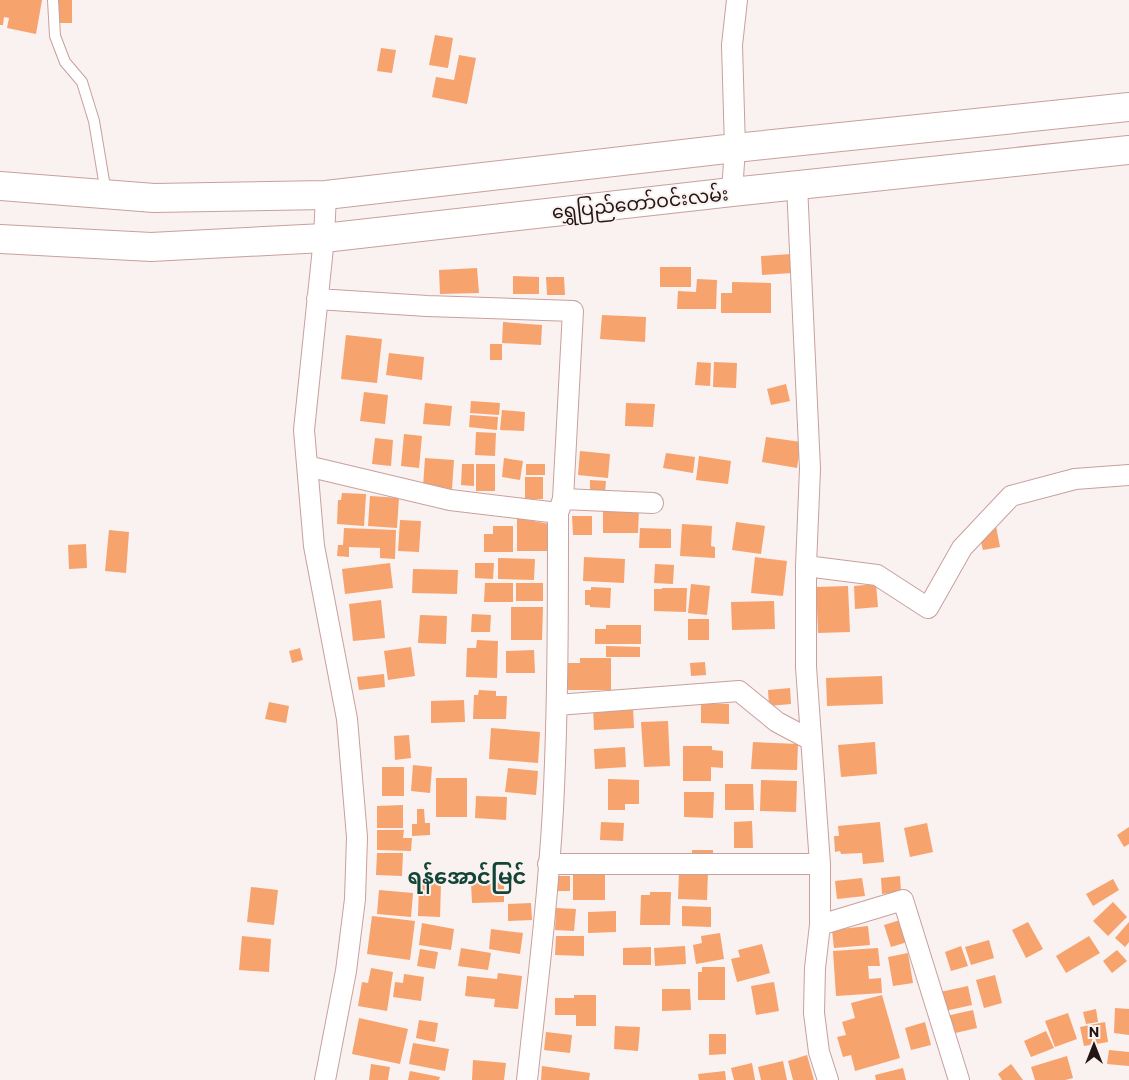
<svg xmlns="http://www.w3.org/2000/svg" width="1129" height="1080" font-family="Commissioner,'Noto Sans Myanmar',sans-serif">
<rect width="100%" height="100%" fill="#faf1f1"/>
<!-- building -->
<path fill="#f6a36d" d="M0 0H42L36 34 7 28 9 18 4 17 3 25H0Z
M59 0H72V23H59Z
M435 35 453 38 448 68 429 65Z
M381 48 396 50 392 73 377 71Z
M459 55 476 58 467 104 432 97 436 77 454 80Z
M791 254 792 273 762 275 761 256Z
M660 267H691V287H660Z
M477 268 479 293 440 294 439 270Z
M513 276 539 277V294H513Z
M546 277H564L565 295H547Z
M697 279 717 280 716 309H677L678 291 696 292Z
M732 282 771 283V313H721V293H732Z
M602 315 646 317 645 342 600 339Z
M503 322 542 325 541 345 502 343Z
M346 335 382 339 377 383 341 379Z
M490 344H502V360H490Z
M389 353 424 357 422 380 386 375Z
M697 362 711 363 710 386 695 385Z
M714 362 737 363 736 388 713 387Z
M786 384 790 401 771 405 767 389Z
M364 392 388 395 385 424 360 421Z
M471 401 500 403 499 415 470 413Z
M425 403 452 406 450 426 423 424Z
M626 403 655 404 653 427 625 426Z
M502 410 525 412 524 431 500 430Z
M470 415 498 417 497 430 469 427Z
M476 432 496 433 495 456 475 455Z
M404 434 422 436 419 468 401 466Z
M766 437 801 442 797 468 762 462Z
M375 438 393 440 391 466 372 464Z
M580 451 610 454 608 478 578 475Z
M666 453 695 457 693 473 663 468Z
M699 456 731 461 728 484 696 480Z
M425 458 454 460 452 489 423 487Z
M504 458 523 461 520 480 502 477Z
M462 464H474V486L461 485Z
M476 464H495V491H476Z
M526 464H545V475H526Z
M525 477H543V499H525Z
M590 480 606 481 605 493H590Z
M342 493 366 494 364 526 337 524 338 500H341Z
M370 496 399 498 397 528 368 526Z
M603 508 639 509 638 533H603Z
M572 516H592V535H573Z
M517 518 549 524V551H517Z
M400 520 421 521 419 552 398 551Z
M736 522 765 526 761 554 732 550Z
M682 524 712 526 711 546 715 547V558L680 556Z
M493 526H513V552H484V534H493Z
M996 526 1000 547 983 550 979 534Z
M344 528 396 530 395 559 380 558V548L349 547V557L337 556 338 545H343Z
M640 528 671 529V548H639Z
M109 530 129 532 126 573 105 571Z
M86 544 87 568 69 569 68 545Z
M584 557 625 559 624 583 583 581Z
M755 557 787 561 783 596 751 593Z
M498 558 535 559 534 580 498 579Z
M390 563 393 588 345 594 342 569Z
M475 563H494L493 579 475 578Z
M655 564 674 565 673 584 654 583Z
M413 569 458 570 457 594 412 593Z
M485 583H513V602H484Z
M516 583H543V601H516Z
M691 584 710 586 707 615 688 613Z
M876 584 878 607 855 609 854 586Z
M848 586 850 632 818 633 816 587Z
M591 587 611 588 610 608 590 607V605H585V590H591Z
M662 588H687L686 612 654 611V589H662Z
M381 600 385 638 353 641 349 604Z
M774 601 775 629 732 630 731 602Z
M511 607H543L542 640H511Z
M472 614 491 615 490 632H471Z
M420 615 447 616 446 644 418 643Z
M688 619H709V640H688Z
M606 625H641V644H595V629H606Z
M477 640 498 641 497 678 466 677 467 648H476Z
M606 646 640 647V657H606Z
M411 647 415 676 388 680 384 651Z
M300 648 303 660 292 663 289 651Z
M534 650 535 673H506V651Z
M580 658H611V690H568V663H580Z
M705 662 706 675 691 676 690 663Z
M384 674 385 687 359 690 357 677Z
M882 676 883 704 827 706 826 678Z
M790 688 791 704 769 706 768 690Z
M479 690 496 691V696H507L506 719H473L474 695H478Z
M464 700 465 722 431 723V701Z
M269 702 289 706 286 723 265 719Z
M701 703 729 704V724L701 723Z
M633 706 634 728 594 730 593 708Z
M668 721 670 766 644 767 641 722Z
M491 728 540 732 538 763 489 759Z
M409 735 411 758 395 760 394 736Z
M753 742 798 744 797 770 751 769Z
M875 742 877 774 841 777 838 745Z
M683 746H712V750L723 751V768L711 767V781H683Z
M625 747 626 767 595 769 594 749Z
M413 765 432 767 430 793 411 791Z
M382 767H404V796H382Z
M508 768 538 771 536 795 505 792Z
M436 778H467V817H436Z
M608 779 639 780V804H625V810H608Z
M761 780 797 781 796 812 760 811Z
M725 784H753L754 810H725Z
M684 792H714L713 818 684 817Z
M476 796 507 797 506 820 475 818Z
M403 805V828H377V806Z
M417 809H424L425 823H430V835L412 836V824H417Z
M752 821 753 848H734V822Z
M601 822 624 823 623 841 600 840Z
M880 822 884 862 863 864 862 853 841 854 840 851 835 852 834 836H839L838 826Z
M927 823 933 852 910 857 904 828Z
M1129 827V844L1124 847 1117 835Z
M377 830H404L403 838H412L411 851 377 850Z
M692 850H713V862H692Z
M377 853H403L402 876 376 875Z
M679 871 708 872 707 900 678 899Z
M605 874V900H573V875Z
M554 876H570V891H554Z
M900 876 901 892 882 894 881 878Z
M862 878 865 896 837 899 835 881Z
M1113 879 1119 890 1093 906 1086 894Z
M504 882V902L472 903 471 883Z
M419 883H441L440 917 418 916Z
M251 887 278 890 274 925 247 922Z
M379 890 413 893 411 917 377 914Z
M650 892H671L670 925H640L641 895H650Z
M1113 902 1127 917 1108 936 1093 921Z
M531 903 532 920 508 921V904Z
M682 906 711 907V927L682 926Z
M556 908 576 909 574 931 555 930Z
M616 911V932L588 933V912Z
M372 916 415 921 410 960 367 954Z
M910 917 917 939 891 947 884 925Z
M1028 922 1043 949 1026 958 1012 930Z
M1129 922V942L1125 947 1115 938Z
M422 923 454 929 451 950 419 945Z
M868 926 870 945 834 948 832 930Z
M491 929 523 933 520 954 489 949Z
M720 933 724 959 696 964 693 945 702 943 701 936Z
M242 936 271 939 269 972 239 970Z
M556 936H584V956L555 955Z
M1089 936 1100 953 1066 973 1056 956Z
M989 940 994 958 971 965 965 947Z
M762 944 770 973 737 982 731 959 740 957 738 950Z
M685 946 686 964 655 966 654 948Z
M961 946 968 966 951 971 945 952Z
M651 947V965H623V948Z
M461 948 491 953 488 970 458 966Z
M878 948 880 966H868L869 979 881 978 882 993 836 996 833 951Z
M420 949 438 952 435 969 417 966Z
M1117 950 1127 961 1112 973 1103 961Z
M908 953 913 983 893 986 888 957Z
M702 967H725V1000H698V972H702Z
M371 968 393 972 387 1011 358 1006 362 982 368 983Z
M498 973 522 976 518 1009 494 1007 495 999 465 996 467 976 497 979Z
M404 974 424 977 421 1001 393 997 395 982 403 983Z
M995 975 1002 1003 984 1008 976 980Z
M774 982 779 1011 756 1015 751 986Z
M968 986 972 1005 945 1011 940 992Z
M662 989H690L691 1010 662 1011Z
M574 995H596V1026H576V1015H555V998H574Z
M882 995 900 1058 855 1071 851 1055 843 1057 837 1037 846 1035 842 1022 855 1018 851 1003Z
M1115 1008 1129 1009V1035L1114 1033Z
M1096 1009 1098 1022 1086 1024 1083 1012Z
M973 1010 977 1028 951 1034 946 1016Z
M1068 1013 1077 1039 1055 1047 1045 1021Z
M359 1018 408 1029 400 1064 352 1054Z
M419 1020 438 1023 435 1042 416 1038Z
M925 1022 931 1045 911 1050 905 1028Z
M1105 1022 1108 1042 1084 1046 1080 1027Z
M615 1026 640 1027 638 1051 614 1049Z
M1046 1031 1054 1048 1031 1057 1024 1041Z
M546 1032 572 1035 570 1053 544 1050Z
M709 1034H726V1054L709 1055Z
M413 1043 449 1049 445 1071 409 1064Z
M1109 1050 1129 1052V1066L1107 1064Z
M807 1055 814 1080H793L788 1061Z
M1067 1056 1073 1078 1065 1080H1035L1031 1067Z
M473 1060 506 1063 504 1080H472Z
M783 1061 787 1080H761L758 1067Z
M752 1063 755 1080H734L731 1068Z
M371 1064 390 1067 388 1080H369Z
M1011 1064 1023 1080H1002L998 1074Z
M542 1066 590 1073 589 1080H541Z
M903 1068 906 1080H876L875 1075Z
M410 1071 440 1077 439 1080H408Z
M725 1071 726 1080H699L698 1074Z"/>
<g fill="none" stroke-linecap="round" stroke-linejoin="round">
<!-- lane casing -->
<g stroke="#c8a09d" stroke-width="12">
<path id="lane" d="M53 0 55 36 65 62 82 82 94 121 106 193"/>
</g>
<!-- street casing -->
<g stroke="#c8a09d" stroke-width="22">
<path id="street" d="M797 185 810 469 806 566V667L820 864V925L815 968 814 1013 819 1052 828 1080
M732 192 735 148 732 45 737 0
M307 466 450 500 558 513 563 499 573 311 427 306 317 299
M563 499 653 503
M806 566 877 575 928 608 962 548 1011 496 1075 479 1129 475
M557 705 739 691 777 722 811 740
M548 864H820
M820 925 903 900 959 1080
M325 1080 346 971 355 899 357 837 347 719 314 546 304 430 324 238 326 195
M527 1080C537 990 548 899 553 809 558 710 558 612 558 513"/>
</g>
<!-- primary casing -->
<g stroke="#c8a09d" stroke-width="30">
<path id="primary" d="M0 186 154 198 326 195 735 148 1129 107
M0 239 151 247 324 238 732 192 1129 150"/>
</g>
<!-- lane -->
<use href="#lane" stroke="#fff" stroke-width="10"/>
<!-- street -->
<use href="#street" stroke="#fff" stroke-width="20"/>
<!-- primary -->
<use href="#primary" stroke="#fff" stroke-width="28"/>
</g>
<g text-anchor="middle" dominant-baseline="central" stroke-width="4" stroke-linejoin="round" paint-order="stroke">
<!-- street labels -->
<g font-size="19" fill="#231513" stroke="#faf1f1">
<text transform="translate(640 202) rotate(-6)">ရွှေပြည်တော်ဝင်းလမ်း</text>
</g>
<!-- quarter labels -->
<g font-size="21" font-weight="bold" fill="#124536" stroke="#faf1f1">
<text x="467" y="875">ရန်အောင်မြင်</text>
</g>
</g>
<!-- north arrow -->
<g transform="translate(1094 1045)" stroke="#faf1f1" stroke-width="4" paint-order="stroke">
<path d="M0-4L9 19L0 12L-9 19Z" fill="#231513"/>
<text y="-8" font-size="14" font-weight="bold" text-anchor="middle" fill="#231513">N</text>
</g>
</svg>
